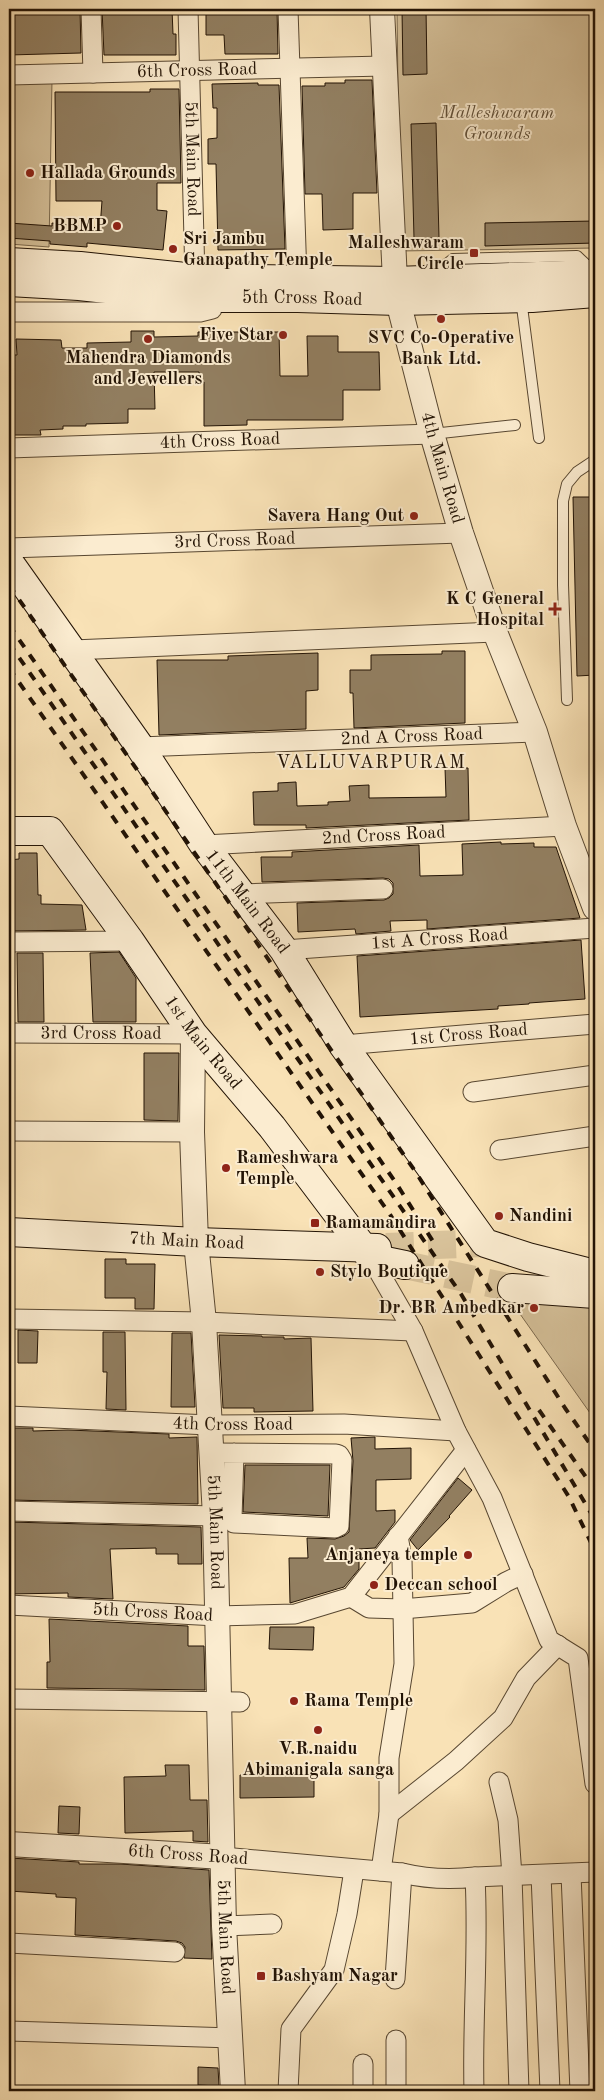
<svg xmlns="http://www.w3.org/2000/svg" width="604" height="2100" font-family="'Old Standard TT',serif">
<rect width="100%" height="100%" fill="#f9e2b6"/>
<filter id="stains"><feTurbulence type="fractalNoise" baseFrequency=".004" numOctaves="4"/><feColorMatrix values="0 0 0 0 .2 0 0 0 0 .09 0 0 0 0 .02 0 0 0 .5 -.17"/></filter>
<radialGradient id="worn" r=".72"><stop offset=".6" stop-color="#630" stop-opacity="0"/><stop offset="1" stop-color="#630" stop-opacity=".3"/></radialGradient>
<!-- green -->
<path fill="#d4bf98" stroke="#7b694e" d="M397 9H595V248L400 251Z
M9 80H52L49 247 9 244Z
M508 1297 595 1307V1420Z"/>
<!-- building -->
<path fill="#927f61" stroke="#221305" d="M9 9H80L81 53 9 55Z
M102 9H172L173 34H176V55H104Z
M206 9H277L278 54H225L224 35H206Z
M402 9H426L427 74 403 75Z
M345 80H372L377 193H353V229L323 230 322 194H305L302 86H325V83H345Z
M258 83V85H279L285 249 218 250 216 164H208V139L217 138V108H213L212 84Z
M150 89H179L181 183H157V210L167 211 163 250 87 243V247L50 244V241L9 238V223L52 226V223L100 228 102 201H56L55 92H150Z
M436 123 439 238H414L411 124Z
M595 221V243L485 246V223Z
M131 331H154V337L198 336V332H279L280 376H308L307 336H338V352H379L380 390H343V420H247V425L204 426V382H199V372H154L155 409H128V423L86 424V426H63V429L40 430 41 435H9V355H17L16 339 61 340 62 348H87V343L131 342Z
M573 497H595V675L577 676Z
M442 651H465V723L354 728 353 693H350V670H371V655L442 654Z
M318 653V690L306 691V729L159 735 157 660H228V656Z
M445 768H468L469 820 306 828V825H254L253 792 278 791V783L296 782 297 806 328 805V802L350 801 349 786 369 785V798L446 797Z
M501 842V844L534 843V847H556L580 918 427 929V920L390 921 391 931 356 934 355 929 298 932 297 903 384 900 389 898 393 894V883L389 879 383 878 262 882 261 857H292V852L419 845 420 876 463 875 462 844Z
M19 853H37L38 895H41V904L82 905 86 930 9 931V860L19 859Z
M581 940 585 999 529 1003V1004L498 1006V1009L360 1017 357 956Z
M119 952 136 978V1022H93L90 953Z
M17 953H43L44 1022H18Z
M144 1053H179L178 1121 144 1120Z
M105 1259H126V1264H155L154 1309H135V1298H105Z
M18 1330 38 1331 37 1363H18Z
M103 1332H125L126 1410 106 1409 107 1372H103Z
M172 1333H191L195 1407H171Z
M219 1335 262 1336V1337H284V1339L311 1338 313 1411 254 1412V1408H223Z
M9 1428H33V1431L68 1430 169 1434V1438L197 1437 198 1504 9 1500Z
M375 1437V1449L411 1448V1479L376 1480V1511L395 1510V1522L375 1548 359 1549V1569L344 1587 290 1603 289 1558H308L307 1538 335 1539 344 1536 349 1532 353 1461 351 1438Z
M245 1465H330L328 1516 243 1512Z
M458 1478 472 1490 449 1516 450 1517 418 1550 410 1540Z
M9 1522 201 1527 202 1564H178V1554H156V1548L110 1549 113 1599 68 1597V1593L9 1594Z
M49 1619 188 1626V1646H204L205 1690 47 1688V1662H50Z
M270 1627H314L313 1650 269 1649Z
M165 1765H189L190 1800H207L208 1842 193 1841V1831L125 1833 124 1777 166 1776Z
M240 1775H314V1797L240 1798Z
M59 1806 80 1807 79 1834 58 1833Z
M9 1858 79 1862V1864H120L209 1870 212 1959 184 1958 185 1947 182 1943 176 1941 75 1935 76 1898 56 1897V1894L9 1891Z
M198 2067 218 2068 219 2086 198 2085Z"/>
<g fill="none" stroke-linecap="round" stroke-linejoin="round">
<!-- secondary-tunnel -->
<path stroke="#d9c39b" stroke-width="28" stroke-dasharray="28 14" stroke-linecap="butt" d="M386 1247 485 1243
M405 1265 512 1288"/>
<!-- service casing -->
<g stroke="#584731" stroke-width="12">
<path id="service" d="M434 274 453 259 577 256 592 270
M521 299 539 438
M432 434 515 425
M567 700 563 585V501L567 484 577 472 595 460"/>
</g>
<!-- minor casing -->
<g stroke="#584731" stroke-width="21">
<g id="minor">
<path d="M91 9 93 73"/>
<path id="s1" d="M188 9 195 278"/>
<path d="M288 9 297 278"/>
<path id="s2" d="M9 75 384 66"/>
<path d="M9 312H200L212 309"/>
<path id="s3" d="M9 448 432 434"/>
<path id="s4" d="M9 548 461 533"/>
<path d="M73 650 495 632"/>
<path id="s5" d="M140 747 535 732"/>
<path id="s6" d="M204 845 564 826"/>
<path d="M242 894 383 889"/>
<path d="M9 942 130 941"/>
<path id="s7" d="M284 950 595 928"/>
<path id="s8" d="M9 1033 193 1034"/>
<path id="s9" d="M343 1045 595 1024"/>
<path d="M473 1092 595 1075"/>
<path d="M9 1131 192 1132"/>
<path d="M500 1150 595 1136"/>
<path d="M371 1258 413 1331 456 1431 492 1498 549 1640 578 1658 595 1784"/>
<path d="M9 1319 204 1322 413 1331"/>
<path id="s10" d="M9 1416 209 1425 344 1424 456 1431"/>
<path d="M211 1453 336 1454 339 1455 342 1460 339 1526 335 1528 234 1523 232 1519 234 1453"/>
<path d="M9 1511 215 1516"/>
<path d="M351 1597 369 1608 402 1609 472 1603 506 1582 523 1574"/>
<path id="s11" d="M9 1605 217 1616 295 1614 351 1597 466 1450"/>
<path d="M9 1699 240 1702"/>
<path d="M499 1782 508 1820 512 1876 519 2091"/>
<path d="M389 1814 456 1761 503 1718 526 1678 558 1645"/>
<path d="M223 1857 402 1873C427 1879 450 1880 475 1877 479 1949 472 2020 474 2091"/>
<path d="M381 1871 389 1814V1758L404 1664 402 1559 398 1536"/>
<path d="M571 1874 580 2091"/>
<path d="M541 1875 550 2091"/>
<path d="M475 1877 595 1872"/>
<path d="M224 1926 272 1924"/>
<path d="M9 1943 175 1952"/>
<path d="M395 1979 402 1873"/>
<path d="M9 2031 232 2038"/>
<path d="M396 2040V2091"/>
<path d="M288 2091 291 2029 334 1970 347 1914 354 1870"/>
<path d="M363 2091V2064"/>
</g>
</g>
<!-- tertiary casing -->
<g stroke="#584731" stroke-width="26">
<g id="tertiary">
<path id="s12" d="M382 9 395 281 398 301 432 434 461 533 495 632 535 732 564 826 595 908"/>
<path id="s13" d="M193 1034 192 1132 196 1242 204 1322 215 1516 224 1926 233 2091"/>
<path d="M9 1844 223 1857"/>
</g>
</g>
<!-- secondary casing -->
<g stroke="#221305" stroke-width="30">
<g id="secondary">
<path d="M9 262 80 266 195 278 395 281 595 274"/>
<path id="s14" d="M9 282 79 286 190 298H298L398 301 532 298 595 293"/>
<path id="s15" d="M9 562 140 747 204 845 284 950 343 1045 485 1243 528 1257 595 1274"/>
<path id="s16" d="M9 831H50L130 941 193 1034 272 1127 371 1258 405 1265"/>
<path id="s17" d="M9 1232 196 1242 377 1248"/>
<path d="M512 1288 595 1294"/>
</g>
</g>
<!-- service -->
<use href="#service" stroke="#fbecd0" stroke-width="10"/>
<!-- minor -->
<use href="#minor" stroke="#fbecd0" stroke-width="19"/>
<!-- tertiary -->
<use href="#tertiary" stroke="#fbecd0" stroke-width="24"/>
<!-- secondary -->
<use href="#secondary" stroke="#fbecd0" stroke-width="28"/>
<!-- rail -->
<path stroke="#221305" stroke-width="4" stroke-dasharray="9 9" stroke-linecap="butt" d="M9 585 415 1171 565 1408 595 1451
M9 625 396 1183 434 1243
M9 643 461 1294 595 1520
M9 668 391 1216 569 1497 595 1551
M539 1410 595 1490"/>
</g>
<!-- markers -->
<g fill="#8f2418" stroke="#fbecd0" stroke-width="2">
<circle cx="30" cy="173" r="5"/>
<circle cx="117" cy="226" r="5"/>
<circle cx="173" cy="249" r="5"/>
<rect x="469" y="248" width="10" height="10" rx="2.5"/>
<circle cx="441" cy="319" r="5"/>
<circle cx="283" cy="335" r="5"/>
<circle cx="148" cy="339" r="5"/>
<circle cx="414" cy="516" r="5"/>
<path d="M552.5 601.5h5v5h5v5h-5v5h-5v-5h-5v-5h5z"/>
<circle cx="226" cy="1168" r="5"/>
<circle cx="499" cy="1216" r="5"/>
<rect x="310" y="1218" width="10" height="10" rx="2.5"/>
<circle cx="320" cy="1272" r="5"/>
<circle cx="534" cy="1308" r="5"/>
<circle cx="468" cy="1555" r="5"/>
<circle cx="374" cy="1585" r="5"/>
<circle cx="294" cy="1701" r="5"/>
<circle cx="318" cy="1730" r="5"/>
<rect x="256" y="1971" width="10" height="10" rx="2.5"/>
</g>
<g text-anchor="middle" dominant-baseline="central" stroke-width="4" stroke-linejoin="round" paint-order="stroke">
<!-- street labels -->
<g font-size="18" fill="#221305" stroke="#fbecd0">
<text stroke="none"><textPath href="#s2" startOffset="188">6th Cross Road</textPath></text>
<text stroke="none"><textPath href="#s1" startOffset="150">5th Main Road</textPath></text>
<text stroke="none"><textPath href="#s14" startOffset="294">5th Cross Road</textPath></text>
<text stroke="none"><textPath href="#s3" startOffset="211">4th Cross Road</textPath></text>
<text stroke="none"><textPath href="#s12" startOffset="465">4th Main Road</textPath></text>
<text stroke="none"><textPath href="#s4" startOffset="226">3rd Cross Road</textPath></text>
<text stroke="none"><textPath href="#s5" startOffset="272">2nd A Cross Road</textPath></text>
<text stroke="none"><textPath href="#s6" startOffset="180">2nd Cross Road</textPath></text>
<text stroke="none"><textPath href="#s15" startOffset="415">11th Main Road</textPath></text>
<text stroke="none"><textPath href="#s7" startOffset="156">1st A Cross Road</textPath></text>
<text stroke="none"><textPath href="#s8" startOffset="92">3rd Cross Road</textPath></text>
<text stroke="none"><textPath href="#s9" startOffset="126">1st Cross Road</textPath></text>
<text stroke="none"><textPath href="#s16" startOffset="302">1st Main Road</textPath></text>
<text stroke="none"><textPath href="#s17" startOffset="178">7th Main Road</textPath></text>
<text stroke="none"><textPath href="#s10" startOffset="224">4th Cross Road</textPath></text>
<text stroke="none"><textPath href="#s13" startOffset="499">5th Main Road</textPath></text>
<text stroke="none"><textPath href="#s11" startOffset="144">5th Cross Road</textPath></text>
<text transform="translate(188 1855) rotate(4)">6th Cross Road</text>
<text stroke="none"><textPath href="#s13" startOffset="904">5th Main Road</textPath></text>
</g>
<!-- park labels -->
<g font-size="18" font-style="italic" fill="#604f38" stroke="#fbecd0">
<text x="497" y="113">Malleshwaram<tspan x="497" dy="21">Grounds</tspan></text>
</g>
<!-- poi labels -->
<g font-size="18" font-weight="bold" fill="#221305" stroke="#fbecd0" text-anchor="start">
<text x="40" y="173">Hallada Grounds</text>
<text x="107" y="226" text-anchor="end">BBMP</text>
<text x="183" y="239">Sri Jambu<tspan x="183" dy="21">Ganapathy Temple</tspan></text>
<text x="464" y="243" text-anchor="end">Malleshwaram<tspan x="464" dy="21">Circle</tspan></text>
<text x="273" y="335" text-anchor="end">Five Star</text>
<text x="441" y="338" text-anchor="middle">SVC Co-Operative<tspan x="441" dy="21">Bank Ltd.</tspan></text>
<text x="148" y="358" text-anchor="middle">Mahendra Diamonds<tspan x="148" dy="21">and Jewellers</tspan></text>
<text x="404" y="516" text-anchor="end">Savera Hang Out</text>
<text x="544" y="599" text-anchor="end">K C General<tspan x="544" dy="21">Hospital</tspan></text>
<text x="236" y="1158">Rameshwara<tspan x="236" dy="21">Temple</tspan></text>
<text x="509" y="1216">Nandini</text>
<text x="325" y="1223">Ramamandira</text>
<text x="330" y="1272">Stylo Boutique</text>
<text x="524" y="1308" text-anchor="end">Dr. BR Ambedkar</text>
<text x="458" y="1555" text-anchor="end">Anjaneya temple</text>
<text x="384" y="1585">Deccan school</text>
<text x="304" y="1701">Rama Temple</text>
<text x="318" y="1749" text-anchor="middle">V.R.naidu<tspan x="318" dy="21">Abimanigala sanga</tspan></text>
<text x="271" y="1976">Bashyam Nagar</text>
</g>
<!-- neighbourhood labels -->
<g font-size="19" letter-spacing="1" fill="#221305" stroke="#fbecd0">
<text x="371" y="763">VALLUVARPURAM</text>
</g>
</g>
<!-- margin -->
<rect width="604" height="2100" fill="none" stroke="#f9e2b6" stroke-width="30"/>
<rect x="10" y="10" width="584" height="2080" fill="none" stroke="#221305" stroke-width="2.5"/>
<rect x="15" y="15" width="574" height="2070" fill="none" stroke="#221305"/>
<rect width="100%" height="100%" filter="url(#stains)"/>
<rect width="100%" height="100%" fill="url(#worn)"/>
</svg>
